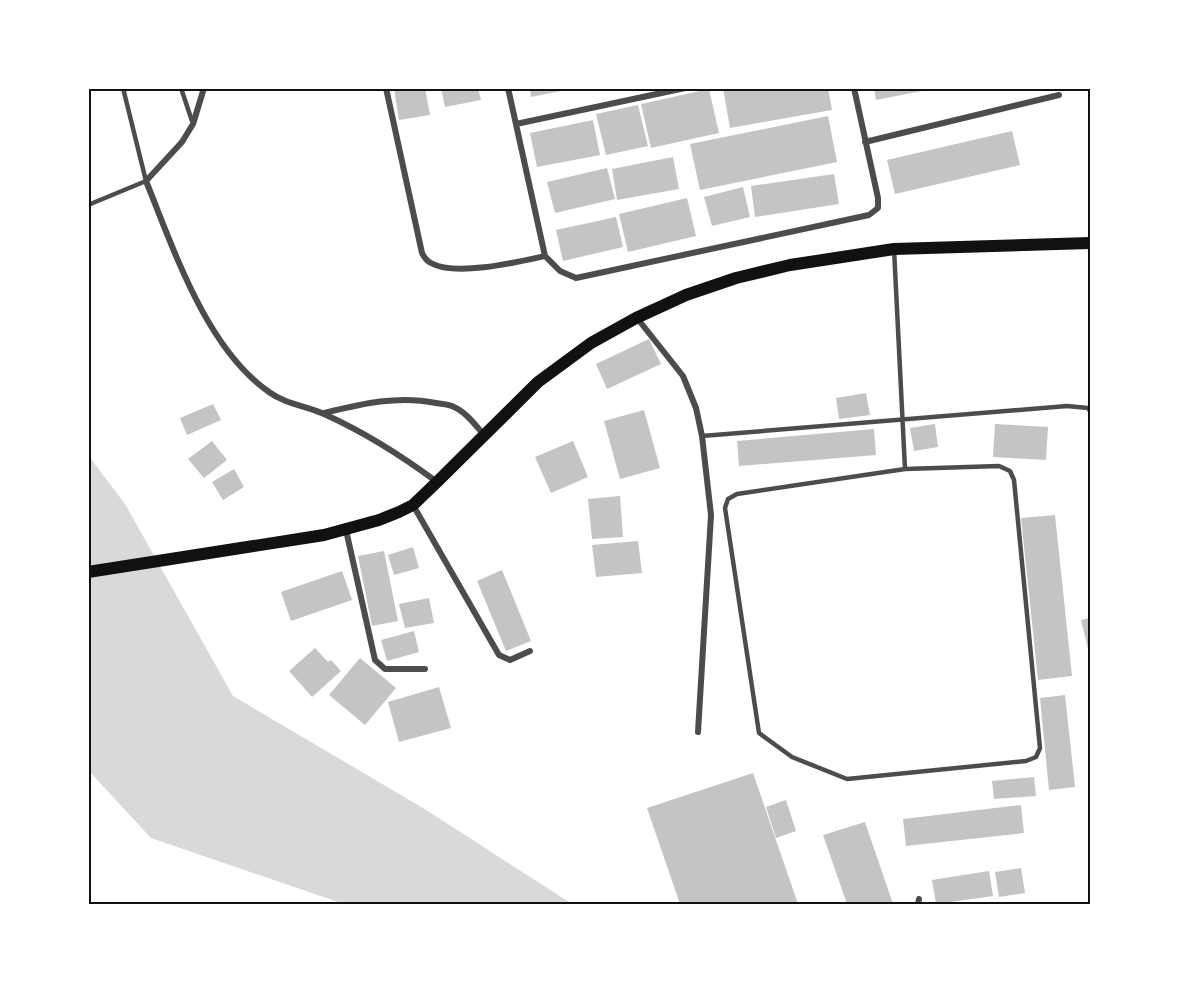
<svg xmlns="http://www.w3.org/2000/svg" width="1179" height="993" font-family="Ubuntu,sans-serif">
<rect width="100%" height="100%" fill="#fff"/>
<!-- water -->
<path fill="#d9d9d9" d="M88 455 125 504 233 696 423 808 569 902 570 904H344L151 838 89 771Z"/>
<!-- building -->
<path fill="#c4c4c4" d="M394 88H425L430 115 399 120Z
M441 88H478L481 100 445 107Z
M530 88H566V90L531 97Z
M723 88H828L832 110 730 128Z
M874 88H927V90L876 100Z
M709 89 719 133 651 148 641 104Z
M638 105 648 146 606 155 596 114Z
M828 116 837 162 700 190 690 144Z
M593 120 600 155 537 167 530 133Z
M1012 131 1020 165 895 194 887 160Z
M673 157 679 189 617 200 612 169Z
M607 168 615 199 555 213 547 182Z
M834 174 839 204 755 217 751 186Z
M743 187 750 217 712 226 704 197Z
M687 198 696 236 628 252 619 214Z
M616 217 623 247 563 261 556 230Z
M649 339 661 364 607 389 596 364Z
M866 393 870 415 839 419 836 398Z
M213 404 221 420 187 435 180 418Z
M644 410 660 468 620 479 604 421Z
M935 424 938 447 914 451 910 428Z
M995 424 1048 427 1046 460 993 457Z
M874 429 876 455 739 466 737 441Z
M212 441 227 460 204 478 188 459Z
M573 441 588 477 551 493 535 457Z
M234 469 244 487 223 500 212 482Z
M620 496 623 537 592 539 588 499Z
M1055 515 1072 676 1038 680 1021 518Z
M638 541 642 573 596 577 592 545Z
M413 547 419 568 394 575 388 555Z
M384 551 398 621 372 626 358 556Z
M502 570 531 641 506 651 477 581Z
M342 571 352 600 291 621 281 592Z
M429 598 434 623 405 628 399 604Z
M1090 618V649H1088L1081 620Z
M414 631 419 652 387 661 381 640Z
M315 648 328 662 331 660 341 671 312 697 289 671Z
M360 658 396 688 365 725 329 695Z
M439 687 451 728 399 742 388 702Z
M1065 695 1075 787 1049 790 1040 698Z
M753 773 798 904H680L647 808Z
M1034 777 1036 796 994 799 992 781Z
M786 800 796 831 776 838 766 807Z
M1021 805 1024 833 906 846 903 819Z
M865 822 893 904H847L823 835Z
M1021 868 1025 893 999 897 995 872Z
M989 871 993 896 936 904 932 880Z"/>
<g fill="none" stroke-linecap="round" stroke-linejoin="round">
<!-- service -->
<path stroke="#4c4c4c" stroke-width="4.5" d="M181 88 193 124
M88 205 146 181 123 88
M894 249 905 469 999 466 1010 471 1014 480 1040 748 1036 757 1026 761 847 779 792 757 759 733 725 508 728 499 737 494 905 469
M702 436 1067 406 1088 408 1090 411"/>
<!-- minor -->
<path stroke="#4c4c4c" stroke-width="6" d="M204 88 193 124 182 142 146 181C174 250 206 348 269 392 285 404 306 406 324 414 364 432 402 456 437 482
M386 88 422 253C424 257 426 261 431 263 455 277 518 262 545 256L508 88
M516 124 685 88
M865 142 1059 95
M545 256 560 271 576 278 869 215 878 208V198L854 88
M637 318 683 376 696 408 702 436 711 515 698 732
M324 413C361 404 397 395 436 403 441 404 449 404 454 407 466 412 476 426 485 436
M413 505 499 655 510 660 530 651
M346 530 375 660 385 669H425
M918 904 919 899"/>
<!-- secondary -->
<path stroke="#111" stroke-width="12" d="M88 572 324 535 379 520 399 512 413 505 437 482 538 382 591 343 636 318 686 295 736 278 790 265 894 249 1090 243"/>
</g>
<!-- border -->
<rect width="1179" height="993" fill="none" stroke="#ffffff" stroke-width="180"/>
<rect x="90" y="90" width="999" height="813" fill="none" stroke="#111" stroke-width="2"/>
</svg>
